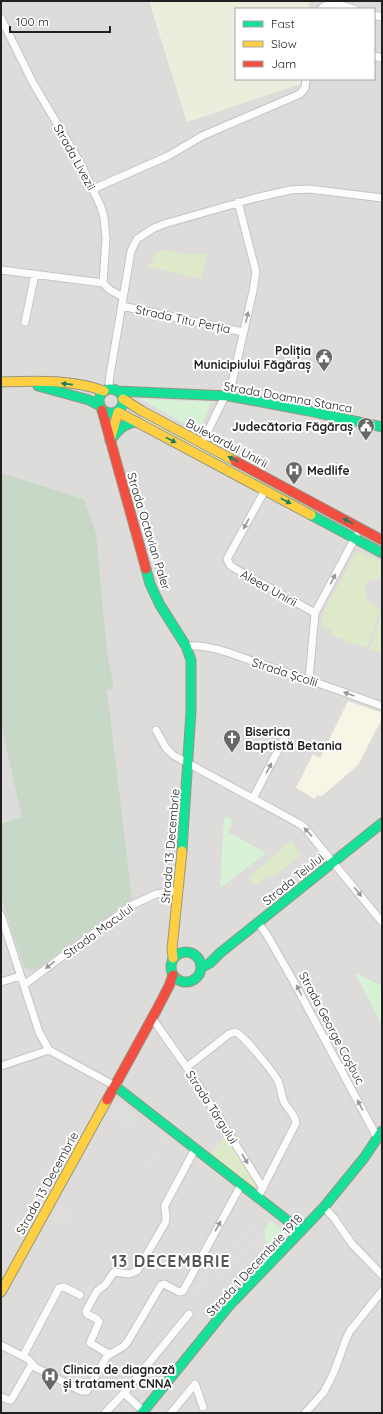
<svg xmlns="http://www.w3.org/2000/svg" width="383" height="1414" font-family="Quicksand,sans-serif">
<rect width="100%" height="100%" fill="#eeece9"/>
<!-- residential -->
<path fill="#dddcda" d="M1 1H149L187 122 315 79H374V9H309L308 1H382V1413H1Z"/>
<!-- education -->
<path fill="#f7f5e5" d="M348 701 382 713V719L358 765 322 796 317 795 315 799 296 788 313 754 320 758Z"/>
<!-- farmland -->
<path fill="#ededdd" d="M150 1H308L309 9H236V79H315L187 122Z"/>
<!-- grass -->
<path fill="#dde9c9" d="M160 250 190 254H207L202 279 148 267 156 254Z
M142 416 316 509 314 512 140 419Z
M360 552 382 562V577L370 580 365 586C363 598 372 605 381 609L367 648 330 635 332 630 321 627 323 615 326 608 355 554Z
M382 613V653L369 649Z
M291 841 301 854 272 878 269 875 256 886 249 877Z
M226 1135 256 1183 255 1188 252 1187 211 1154Z"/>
<!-- cemetery -->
<path fill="#c8d8c7" d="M1 474 14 477 84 499 96 533 107 652 114 688 107 690 132 899 37 969 31 971 24 967 1 898V824L22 817 1 725Z"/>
<!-- park -->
<path fill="#d8f2d6" d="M141 399 211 402 201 426 197 429H194Z
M226 816 233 820 228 832 266 853 220 888 224 819Z
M355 973 382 986V1025Z
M271 1221 287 1235 274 1249 265 1241V1231L264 1229Z"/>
<!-- parking -->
<path fill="#dedddc" d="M118 1103 135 1116V1122L131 1130 110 1116Z
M165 1133 170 1136 150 1171 146 1168Z
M196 1155 224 1179 220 1184 191 1161Z
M60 1206 72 1213 65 1225 54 1219Z
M250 1224 255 1228 229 1256 225 1252Z
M258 1231 262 1235 221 1280 217 1276Z
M207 1266 213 1269 193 1302 188 1299Z
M91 1280 97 1284 86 1306 79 1302Z
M47 1291 53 1293 27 1345 22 1342Z
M97 1354 103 1357 86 1389 80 1386Z
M140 1362 145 1365 103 1413H96Z
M20 1366 25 1369 11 1395 6 1393 4 1396 1 1394V1389L6 1391Z"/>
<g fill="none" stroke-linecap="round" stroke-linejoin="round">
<!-- street casing -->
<g stroke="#c5c4c3" stroke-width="9">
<path id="street" d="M321 9C329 0 343 6 354 9
M374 15 382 17
M1 18 33 83 81 164 101 207 104 218 106 239 103 283 110 290 123 297
M374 56 382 58
M93 189 168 156 202 136 300 94 305 88 306 79
M1 270 103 283
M122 306 243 332
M25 322 35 274
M111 389 109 383 110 375 131 251 137 239 154 228 164 224 255 198 290 190 309 189 382 198
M229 396 253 291 256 272 238 202
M202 443 225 396
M265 490 227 559 230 565 234 568 315 613
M186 646C210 644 235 655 257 663 299 676 341 691 382 706
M309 679 315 613 356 536
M156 730 166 748 173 755 298 823 304 827 382 922
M253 798 285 737
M1 915 39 1032 49 1050 115 1086
M258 923 267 935 295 984 378 1139
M1 982 20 976
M24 985 130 906 156 894 179 890
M152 1018 190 1072 263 1188
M1 1066 49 1050
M187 1067 229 1034 235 1032C243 1034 273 1072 278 1081 281 1088 281 1095 284 1102 288 1110 295 1114 296 1123L258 1197
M324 1207 334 1218 352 1244 382 1275
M1 1345 28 1359 35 1367 81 1391H87L107 1356 124 1346 128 1341 161 1285 164 1284 179 1292 183 1291 241 1185
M109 1354 90 1343 99 1322 97 1319 87 1314 86 1311 97 1291 105 1285 114 1272 129 1274 137 1271 165 1223C168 1216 164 1212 165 1205L195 1149
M23 1356 59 1288 64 1287 80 1295
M124 1393 143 1411
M1 1397 9 1400H11L32 1364
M105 1413 124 1393 189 1314
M171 1413 195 1384 203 1407
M305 1413 324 1392 334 1372 346 1339 350 1331 382 1291"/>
</g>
<!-- fast casing -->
<g stroke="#979781" stroke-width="11">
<path id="fast" d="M38 386 89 400 100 406
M99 401a12 12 0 1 1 24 0a12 12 0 1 1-24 0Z
M117 391 229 396 304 410 382 427
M110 441C117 431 124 423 137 422
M311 515 382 553
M146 569 150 584 160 605 186 646 191 660V711L182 851
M171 967a15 15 0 1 1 30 0a15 15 0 1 1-30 0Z
M201 968 210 963 220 953 382 823
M115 1086 301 1231
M142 1413 228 1307 324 1207 364 1158 382 1131"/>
</g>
<!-- slow casing -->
<g stroke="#979781" stroke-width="11">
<path id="slow" d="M1 382C35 381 71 379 104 391
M123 399 142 411 235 461
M118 412 311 515
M111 437 118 412
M173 958 172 949 182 851
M1 1292 107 1100"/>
</g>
<!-- jam casing -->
<g stroke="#979781" stroke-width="11">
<path id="jam" d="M102 410 146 569
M235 461 382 540
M107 1100 156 1011 169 986 173 975"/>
</g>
<!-- street -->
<use href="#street" stroke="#fcfcfc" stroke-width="7"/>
<!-- fast -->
<use href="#fast" stroke="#16e098" stroke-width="9"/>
<!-- slow -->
<use href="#slow" stroke="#ffcf43" stroke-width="9"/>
<!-- jam -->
<use href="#jam" stroke="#f24e42" stroke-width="9"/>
</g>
<!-- one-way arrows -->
<defs><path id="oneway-solid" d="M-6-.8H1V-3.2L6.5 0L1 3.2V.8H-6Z"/></defs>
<g fill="#999">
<use href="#oneway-solid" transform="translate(247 317) rotate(-77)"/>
<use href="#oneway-solid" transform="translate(246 524) rotate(119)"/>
<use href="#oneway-solid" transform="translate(333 579) rotate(-62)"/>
<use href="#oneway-solid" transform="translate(349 694) rotate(-160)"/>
<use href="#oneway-solid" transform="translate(269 768) rotate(-62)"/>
<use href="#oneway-solid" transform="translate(308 832) rotate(-133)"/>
<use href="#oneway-solid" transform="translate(358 892) rotate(51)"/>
<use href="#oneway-solid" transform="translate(50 965) rotate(143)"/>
<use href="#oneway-solid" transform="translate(299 990) rotate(-118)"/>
<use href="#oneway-solid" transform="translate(360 1105) rotate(-118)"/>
<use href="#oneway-solid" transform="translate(245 1159) rotate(59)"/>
<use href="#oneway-solid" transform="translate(218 1226) rotate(-61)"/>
</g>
<g fill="#1b805c">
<use href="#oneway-solid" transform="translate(67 384) rotate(-174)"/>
<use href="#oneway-solid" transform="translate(171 440) rotate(28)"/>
<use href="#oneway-solid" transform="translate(233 459) rotate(-152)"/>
<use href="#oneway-solid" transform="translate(286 501) rotate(28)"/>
<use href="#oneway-solid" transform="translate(348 521) rotate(-151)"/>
</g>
<!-- icons -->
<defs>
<g id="civic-pin" transform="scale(0.9)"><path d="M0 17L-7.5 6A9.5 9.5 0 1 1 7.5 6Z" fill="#686766" stroke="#fff"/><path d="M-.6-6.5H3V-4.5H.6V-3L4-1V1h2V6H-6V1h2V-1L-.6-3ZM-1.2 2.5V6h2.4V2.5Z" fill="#fff"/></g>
<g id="hospital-pin" transform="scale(0.9)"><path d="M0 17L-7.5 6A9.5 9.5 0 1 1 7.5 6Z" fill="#686766" stroke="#fff"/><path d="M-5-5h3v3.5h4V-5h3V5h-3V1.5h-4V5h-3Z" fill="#fff"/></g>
<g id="church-pin" transform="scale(0.9)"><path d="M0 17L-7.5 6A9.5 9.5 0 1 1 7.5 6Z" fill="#686766" stroke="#fff"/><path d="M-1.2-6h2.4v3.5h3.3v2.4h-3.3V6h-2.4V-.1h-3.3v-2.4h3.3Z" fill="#fff"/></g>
</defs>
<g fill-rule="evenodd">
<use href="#civic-pin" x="324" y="357"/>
<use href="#civic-pin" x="366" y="426"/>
<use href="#hospital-pin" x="294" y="470"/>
<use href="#church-pin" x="232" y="738"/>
<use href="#hospital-pin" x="50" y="1376"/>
</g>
<g text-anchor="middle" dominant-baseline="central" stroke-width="4" stroke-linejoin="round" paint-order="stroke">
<!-- street labels -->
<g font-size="12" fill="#202020" stroke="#fff">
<text transform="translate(75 157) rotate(61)">Strada Livezii</text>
<text transform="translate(183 319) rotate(12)">Strada Titu Perția</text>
<text transform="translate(288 397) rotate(10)">Strada Doamna Stanca</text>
<text transform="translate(227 443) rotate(28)">Bulevardul Unirii</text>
<text transform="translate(149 531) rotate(73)">Strada Octavian Paler</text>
<text transform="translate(269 588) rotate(29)">Aleea Unirii</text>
<text transform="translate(285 672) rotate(18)">Strada Școlii</text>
<text transform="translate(170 846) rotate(-85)">Strada 13 Decembrie</text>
<text transform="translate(293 879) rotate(-39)">Strada Teiului</text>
<text transform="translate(98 931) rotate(-36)">Strada Macului</text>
<text transform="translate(332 1028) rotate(62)">Strada George Coșbuc</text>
<text transform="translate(212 1107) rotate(57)">Strada Târgului</text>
<text transform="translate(47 1183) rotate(-61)">Strada 13 Decembrie</text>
<text transform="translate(254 1265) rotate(-47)">Strada 1 Decembrie 1918</text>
</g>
<!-- poi labels -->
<g font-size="12" font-weight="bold" fill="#202020" stroke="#fff" text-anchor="start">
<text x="311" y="350" text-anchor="end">Poliția<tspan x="311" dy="14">Municipiului Făgăraș</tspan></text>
<text x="353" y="426" text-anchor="end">Judecătoria Făgăraș</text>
<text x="307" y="470">Medlife</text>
<text x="245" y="731">Biserica<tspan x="245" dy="14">Baptistă Betania</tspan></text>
<text x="63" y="1369">Clinica de diagnoză<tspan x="63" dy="14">și tratament CNNA</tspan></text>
</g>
<!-- district labels -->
<g font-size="16" font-weight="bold" letter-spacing="1" fill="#535353" stroke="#fff">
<text x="171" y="1261">13 DECEMBRIE</text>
</g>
</g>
<!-- border -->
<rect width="383" height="1414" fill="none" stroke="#202020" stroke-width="4"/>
<!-- legend -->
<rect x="235" y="8" width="140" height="72" fill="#ffffff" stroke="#a6a6a6"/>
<rect x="243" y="21" width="20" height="6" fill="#16e098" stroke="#a6a6a6"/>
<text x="271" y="28" font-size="12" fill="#202020">Fast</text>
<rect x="243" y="41" width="20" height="6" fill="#ffcf43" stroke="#a6a6a6"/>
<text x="271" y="48" font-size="12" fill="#202020">Slow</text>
<rect x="243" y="61" width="20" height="6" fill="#f24e42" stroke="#a6a6a6"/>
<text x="271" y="68" font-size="12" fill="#202020">Jam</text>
<!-- scale -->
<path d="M10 26v6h100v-6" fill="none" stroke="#202020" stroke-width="2"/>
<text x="16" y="26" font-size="12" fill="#202020" stroke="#ffffff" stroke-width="3" paint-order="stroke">100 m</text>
</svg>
